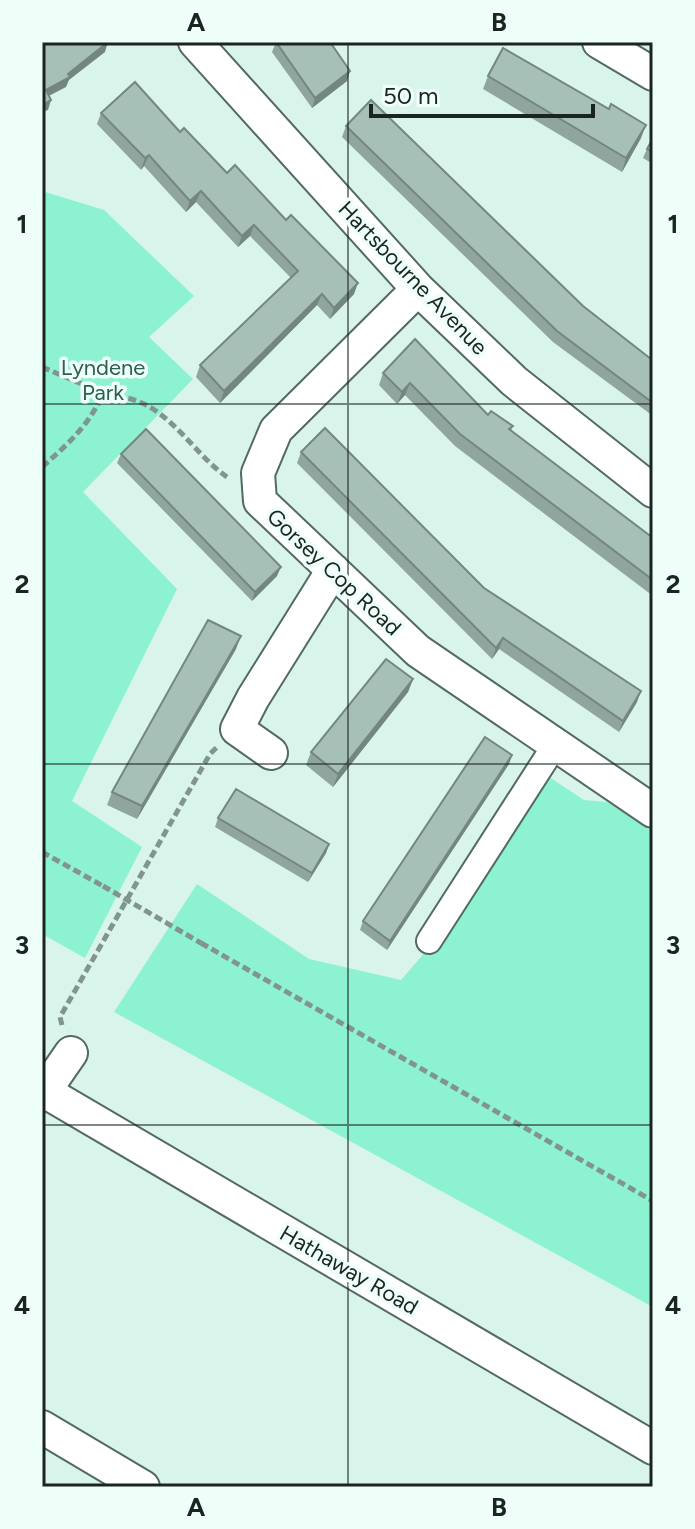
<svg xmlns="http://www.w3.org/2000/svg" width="695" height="1529" font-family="Figtree,sans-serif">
<rect width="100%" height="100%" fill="#d9f4ea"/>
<!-- green -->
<path fill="#8df2d2" d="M42 191 104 210 194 296 149 337 193 379 83 492 177 589 72 801 142 847 85 958 42 934Z
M543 773 584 800 607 802 653 832V1307L114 1012 197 884 309 959 401 980 432 944Z"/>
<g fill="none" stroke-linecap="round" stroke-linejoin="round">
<!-- pedestrian casing -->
<g stroke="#526a61" stroke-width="28">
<path id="pedestrian" d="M429 941 555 745"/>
</g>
<!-- minor casing -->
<g stroke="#526a61" stroke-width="36">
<path id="minor" d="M195 42 418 289 514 381 653 491
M599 42 653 74
M418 289 276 430 258 473 260 501 418 651 653 811
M271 753 237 729 253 698 333 570
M44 1091 653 1448
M42 1095 71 1053
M42 1427 143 1487"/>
</g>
<!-- path -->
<path stroke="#81948d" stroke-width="5" stroke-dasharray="8 4" stroke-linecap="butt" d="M42 367 82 384 100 400C110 399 122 396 131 399 171 410 194 454 227 477
M42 467C66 446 86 428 100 400
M42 852 103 886
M201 943 653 1201
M62 1025 60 1017 210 754 217 747"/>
<!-- pedestrian -->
<use href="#pedestrian" stroke="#fff" stroke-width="24"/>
<!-- minor -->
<use href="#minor" stroke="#fff" stroke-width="32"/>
<!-- path-bridge -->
<path stroke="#81948d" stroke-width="5" stroke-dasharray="8 4" stroke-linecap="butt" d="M103 886 201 943"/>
</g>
<!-- wall -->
<path fill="#8fa59d" d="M276 42 347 81 312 108 272 52Z
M488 76 609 109 641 138 622 172 483 89Z
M101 113 180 132 227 173 354 294 330 319 317 305 220 403 196 377 200 365 291 278 250 236 238 247 196 202 186 212 144 166 141 170 97 124Z
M346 126 651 359 653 355V416L553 342 342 137Z
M653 138V164L643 158 647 149Z
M383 373 513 426 511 431 653 538V596L455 446 405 395 397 404 379 385Z
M301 452 637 702 619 732 499 649 492 659 297 463Z
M121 454 277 576 252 601 117 463Z
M236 649 137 819 107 805 112 792Z
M413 679 408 692 333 787 306 765 311 752Z
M512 755 509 764 387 950 360 930 363 921Z
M218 818 329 844 326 853 308 882 215 827Z"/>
<!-- shaded-wall -->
<path fill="#748680" d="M108 42 105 52 69 80 66 87 43 99 46 90Z
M350 71 347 81 312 108 315 98Z
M51 100 48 110 42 112V105Z
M646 125 641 138 622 172 626 158Z
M149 155 144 166 141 170 145 158Z
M201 191 196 202 186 212 190 201Z
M254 225 250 236 238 247 242 236Z
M358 283 354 294 330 319 334 308Z
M322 294 317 305 220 403 224 391Z
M410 383 405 395 397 404 402 392Z
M281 567 277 576 252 601 255 592Z
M241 636 236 649 137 819 142 806Z
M503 638 499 649 492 659 496 648Z
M413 679 408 692 333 787 338 774Z
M641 691 637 702 619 732 623 721Z
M512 755 509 764 387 950 390 941Z
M329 844 326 853 308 882 312 873Z"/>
<!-- building -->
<path fill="#a6c0b7" stroke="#748680" stroke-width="2" d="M47 42H108L68 74 70 77 46 90 51 100 42 105V45Z
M276 42H330L350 71 315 98Z
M503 48 609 109 611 104 646 125 626 158 488 76Z
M135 82 180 132 184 128 227 173 235 165 286 220 291 215 358 283 334 308 322 294 224 391 200 365 298 271 254 225 242 236 201 191 190 201 149 155 145 158 101 113Z
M371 100 583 306 651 359 653 355V403L557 331 346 126Z
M653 138V152L647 149Z
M415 339 488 415 491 411 513 426 509 429 653 538V580L460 434 410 383 402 392 383 373Z
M325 428 484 588 641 691 623 721 503 638 496 648 301 452Z
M146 429 281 567 255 592 121 454Z
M208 620 241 636 142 806 112 792Z
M386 659 413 679 338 774 311 752Z
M485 737 512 755 390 941 363 921Z
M236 789 329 844 312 873 218 818Z"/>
<!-- grid -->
<path fill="none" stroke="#1a2420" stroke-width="2" stroke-opacity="0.55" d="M348 42V1487M42 404H653M42 764H653M42 1125H653"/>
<g text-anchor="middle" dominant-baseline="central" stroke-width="7" stroke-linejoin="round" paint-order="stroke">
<!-- street labels -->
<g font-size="22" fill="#1a2420" stroke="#eefef8">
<text transform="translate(413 278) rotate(46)">Hartsbourne Avenue</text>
<text transform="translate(334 572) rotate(43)">Gorsey Cop Road</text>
<text transform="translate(349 1270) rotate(30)">Hathaway Road</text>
</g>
<!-- park labels -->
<g font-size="22" fill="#2b5f50" stroke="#eefef8">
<text x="103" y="367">Lyndene<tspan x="103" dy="25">Park</tspan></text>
</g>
</g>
<!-- border -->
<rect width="695" height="1529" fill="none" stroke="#eefef8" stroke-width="88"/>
<!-- scale -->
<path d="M371 104v12h222v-12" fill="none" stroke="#1a2420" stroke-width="4"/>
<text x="383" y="104" font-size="24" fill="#1a2420" stroke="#eefef8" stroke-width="6" paint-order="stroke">50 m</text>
<rect x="44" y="44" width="607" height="1441" fill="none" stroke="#1a2420" stroke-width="3"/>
<g font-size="26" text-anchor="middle" font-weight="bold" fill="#1a2420">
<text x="196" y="31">A</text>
<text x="499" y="31">B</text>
<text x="22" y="233">1</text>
<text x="673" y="233">1</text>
<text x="22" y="593">2</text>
<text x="673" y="593">2</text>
<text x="22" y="954">3</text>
<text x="673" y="954">3</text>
<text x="22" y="1314">4</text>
<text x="673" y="1314">4</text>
<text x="196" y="1516">A</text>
<text x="499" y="1516">B</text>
</g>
</svg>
